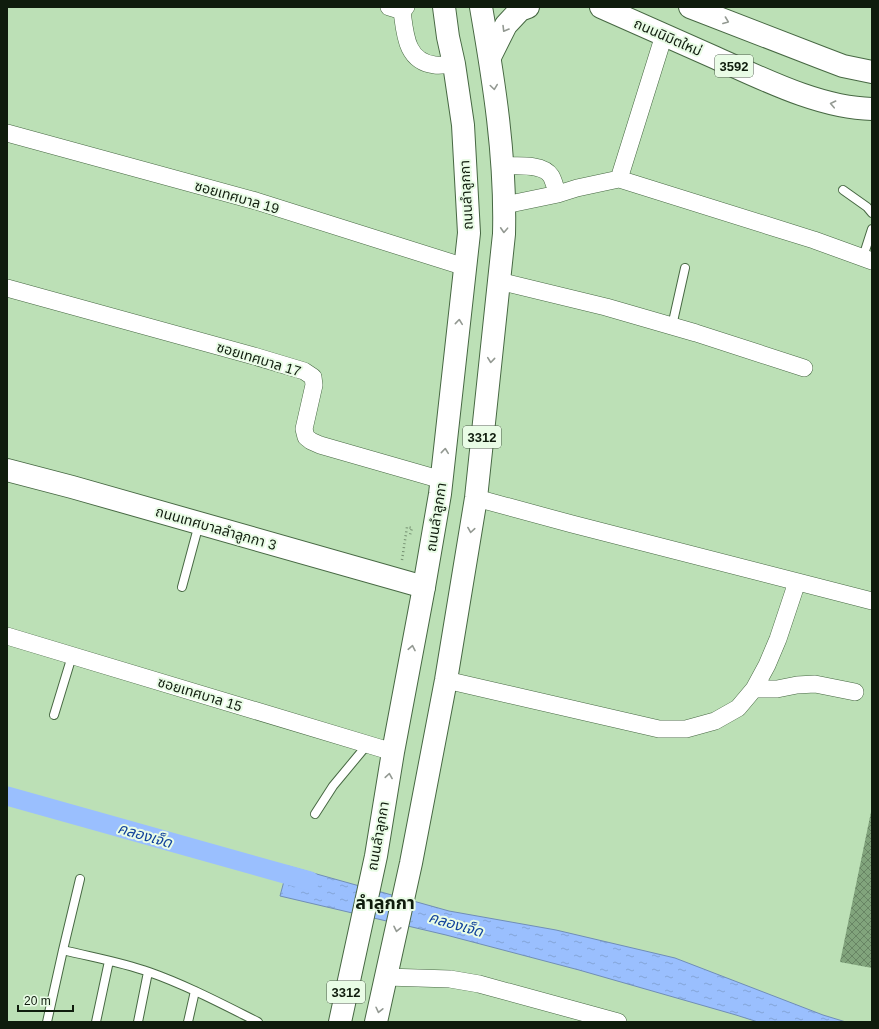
<svg xmlns="http://www.w3.org/2000/svg" width="879" height="1029" font-family="Helvetica,'Noto Sans Thai',sans-serif">
<defs>
<pattern id="water-ripples" width="26" height="14" patternUnits="userSpaceOnUse"><rect width="26" height="14" fill="#9abffe"/><path d="M2 4q2-2 4 0t4 0M15 11q2-2 4 0t4 0" fill="none" stroke="#84a4d8"/></pattern>
<pattern id="building-cross-hatch" width="8" height="8" patternUnits="userSpaceOnUse"><rect width="8" height="8" fill="#81a47c"/><path d="M0 0l8 8M0 8l8-8" fill="none" stroke="#688564"/></pattern>
</defs>
<rect width="100%" height="100%" fill="#bce0b6"/>
<!-- water -->
<path fill="url(#water-ripples)" stroke="#708eb6" d="M288 866 449 911 556 930 675 958 823 1015 846 1022H758L736 1015 579 970 446 935 280 896Z"/>
<g fill="none" stroke-linecap="round" stroke-linejoin="round">
<!-- canal -->
<path stroke="#9abffe" stroke-width="19" d="M7 796 310 881"/>
</g>
<!-- building -->
<path fill="url(#building-cross-hatch)" d="M871 812H872V968L840 962Z"/>
<g fill="none" stroke-linecap="round" stroke-linejoin="round">
<!-- lane casing -->
<g stroke="#476843" stroke-width="10">
<path id="lane" d="M843 190 867 207 872 213
M863 257 872 229
M672 326 685 268
M182 587 199 524
M54 715 72 656
M315 814 333 786 367 745
M63 950C91 957 121 962 149 972 186 985 222 1004 258 1022
M47 1022 63 950 80 879
M96 1022 109 961
M138 1022 148 972
M188 1022 195 991"/>
</g>
<!-- street casing -->
<g stroke="#476843" stroke-width="18">
<path id="street" d="M389 7 402 11
M406 7 402 11C405 34 406 62 435 65 441 66 448 64 454 64
M7 133 256 201 465 267
M503 166C516 166 543 163 551 176 554 181 555 188 558 194L577 188 619 179 814 240 872 261
M619 179 664 35
M505 205 558 194
M499 281 606 307 696 333 804 368
M7 288 254 356 304 371 313 377 314 385 304 429 306 437 311 441 320 445 442 480
M476 498 572 524 872 601
M7 636 393 752
M446 680 659 729H686L715 721 738 708 754 689 767 665 778 639 797 582
M754 689H777L797 685 815 684 855 692
M386 977 450 979 479 984 618 1022"/>
</g>
<!-- secondary casing -->
<g stroke="#476843" stroke-width="24">
<path id="secondary" d="M7 470 72 487 424 587"/>
</g>
<!-- primary casing -->
<g stroke="#476843" stroke-width="24">
<path id="primary" d="M601 7C640 24 678 41 716 58 763 79 820 108 872 109
M690 7 822 58 843 66 872 72
M490 57 506 25 520 10 528 7
M340 1022 376 856 393 752 424 587 440 494 469 233 463 125 454 64 448 37 444 7
M376 1022 411 863 446 680 476 498 504 234C506 157 494 82 481 7"/>
</g>
<!-- path -->
<path stroke="#759071" stroke-width="2.5" stroke-dasharray="1 3" stroke-linecap="butt" d="M402 560 407 527 412 528 410 535"/>
<!-- lane -->
<use href="#lane" stroke="#fff" stroke-width="8"/>
<!-- street -->
<use href="#street" stroke="#fff" stroke-width="17"/>
<!-- secondary -->
<use href="#secondary" stroke="#fff" stroke-width="22"/>
<!-- primary -->
<use href="#primary" stroke="#fff" stroke-width="22"/>
</g>
<!-- one-way arrows -->
<defs><path id="oneway-chevron" d="M-2-3.5L2.5 0L-2 3.5" fill="none" stroke-width="1.6" stroke-linecap="round" stroke-linejoin="round"/></defs>
<g stroke="#939992">
<use href="#oneway-chevron" transform="translate(726 21) rotate(21)"/>
<use href="#oneway-chevron" transform="translate(505 29) rotate(121)"/>
<use href="#oneway-chevron" transform="translate(494 87) rotate(82)"/>
<use href="#oneway-chevron" transform="translate(833 104) rotate(-168)"/>
<use href="#oneway-chevron" transform="translate(504 230) rotate(93)"/>
<use href="#oneway-chevron" transform="translate(459 322) rotate(-84)"/>
<use href="#oneway-chevron" transform="translate(491 360) rotate(96)"/>
<use href="#oneway-chevron" transform="translate(445 451) rotate(-84)"/>
<use href="#oneway-chevron" transform="translate(471 530) rotate(99)"/>
<use href="#oneway-chevron" transform="translate(412 648) rotate(-79)"/>
<use href="#oneway-chevron" transform="translate(389 776) rotate(-81)"/>
<use href="#oneway-chevron" transform="translate(397 929) rotate(102)"/>
<use href="#oneway-chevron" transform="translate(379 1010) rotate(103)"/>
</g>
<g text-anchor="middle" dominant-baseline="central" stroke-width="4" stroke-linejoin="round" paint-order="stroke">
<!-- shield labels -->
<g fill="#e9fce6" stroke="#505f4e" stroke-width="1">
<rect x="715" y="55" width="38" height="22" rx="3"/>
<rect x="463" y="426" width="38" height="22" rx="3"/>
<rect x="327" y="981" width="38" height="22" rx="3"/>
</g>
<g font-size="13" font-weight="bold" fill="#0f1c0d">
<text x="734" y="66">3592</text>
<text x="482" y="437">3312</text>
<text x="346" y="992">3312</text>
</g>
<!-- street labels -->
<g font-size="14" fill="#0f1c0d" stroke="#e9fce6">
<text transform="translate(668 37) rotate(24)">ถนนนิมิตใหม่</text>
<text transform="translate(466 195) rotate(-93)">ถนนลำลูกกา</text>
<text transform="translate(237 197) rotate(16)">ซอยเทศบาล 19</text>
<text transform="translate(259 359) rotate(17)">ซอยเทศบาล 17</text>
<text transform="translate(436 517) rotate(-81)">ถนนลำลูกกา</text>
<text transform="translate(216 528) rotate(16)">ถนนเทศบาลลำลูกกา 3</text>
<text transform="translate(200 694) rotate(17)">ซอยเทศบาล 15</text>
<text transform="translate(378 836) rotate(-80)">ถนนลำลูกกา</text>
</g>
<!-- water labels -->
<g font-size="15" font-style="italic" fill="#11429b" stroke="#e9fce6">
<text transform="translate(145 835) rotate(16)">คลองเจ็ด</text>
<text transform="translate(456 924) rotate(16)">คลองเจ็ด</text>
</g>
<!-- district labels -->
<g font-size="18" font-weight="bold" fill="#0f1c0d" stroke="#e9fce6">
<text x="385" y="903">ลำลูกกา</text>
</g>
</g>
<!-- border -->
<rect width="879" height="1029" fill="none" stroke="#0f1c0d" stroke-width="16"/>
<!-- scale -->
<path d="M18 1005v6h55v-6" fill="none" stroke="#0f1c0d" stroke-width="2"/>
<text x="24" y="1005" font-size="12" fill="#0f1c0d" stroke="#e9fce6" stroke-width="3" paint-order="stroke">20 m</text>
</svg>
